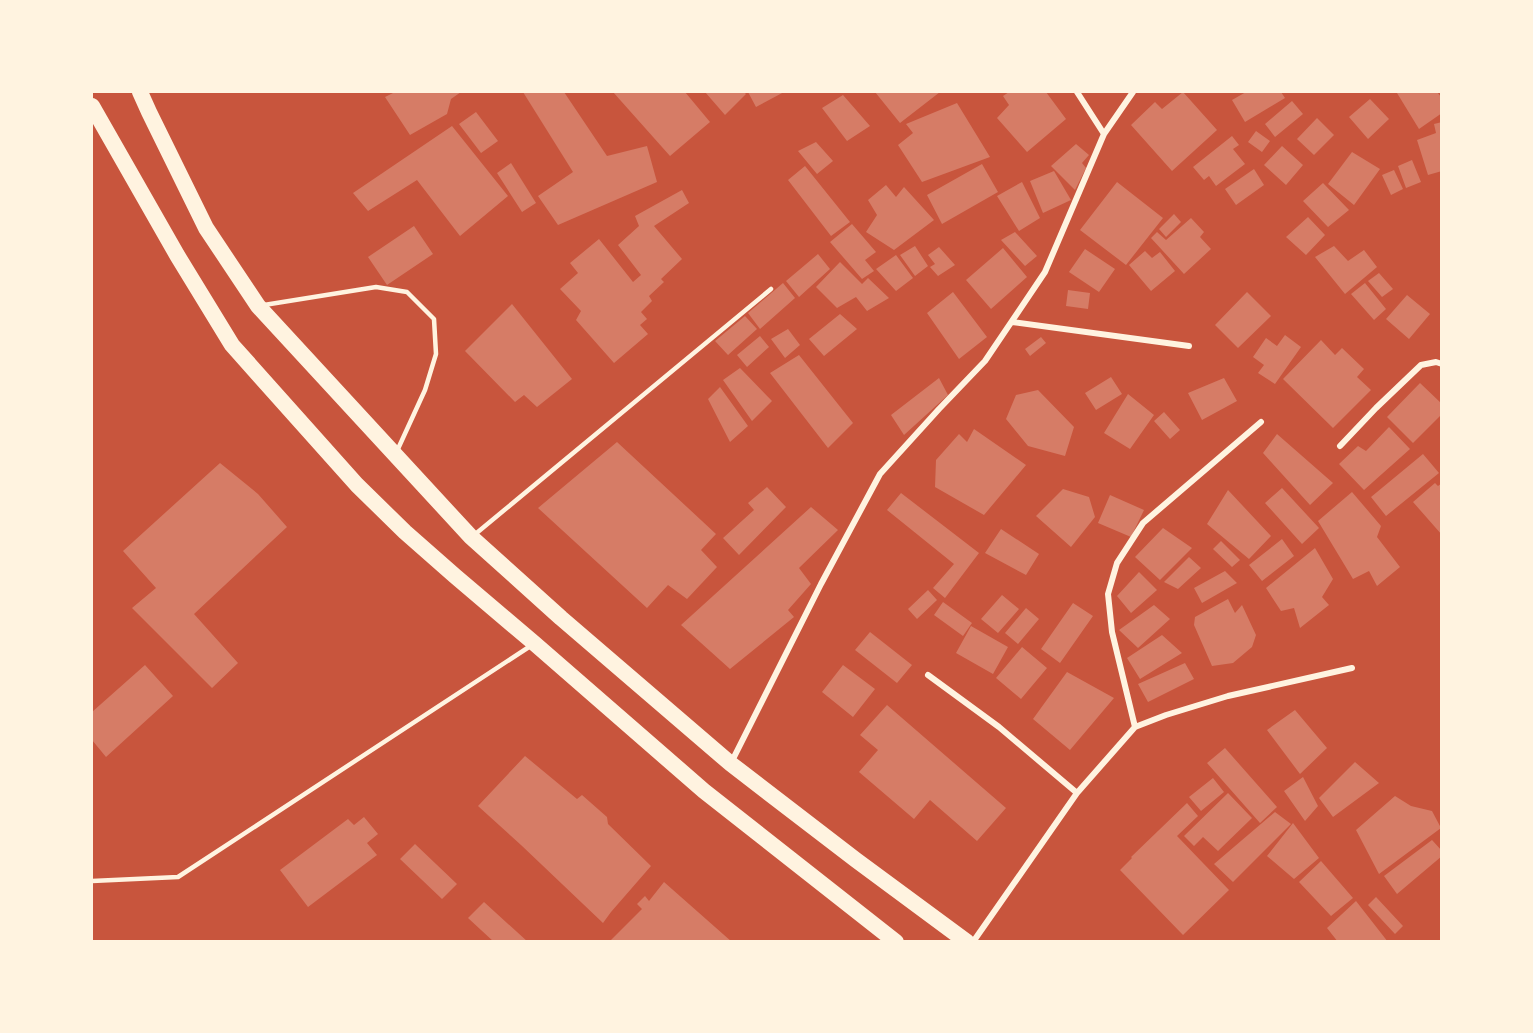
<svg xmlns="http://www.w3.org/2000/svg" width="1533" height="1033" font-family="Commissioner,sans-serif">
<rect width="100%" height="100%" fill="#c8553d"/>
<!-- building -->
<path fill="#d67c66" d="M395 92H461L451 99 447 114 410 135 385 97Z
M523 92H564L607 156 647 146 657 182 558 225 538 196 573 172Z
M613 92H685L710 122 670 156Z
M705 92H744L746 94 725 115Z
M748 92H784L756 107Z
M875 92H940L900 123Z
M1009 92H1025L1026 93 1027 92H1046L1066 119 1027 152 997 118 1009 105 1003 96Z
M1183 92 1217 130 1172 171 1131 125 1155 102 1162 109Z
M1246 92H1281L1285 98 1245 122 1232 100Z
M1399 92H1437L1442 98V113L1419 129 1397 93Z
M843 95 870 126 847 141 822 108Z
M1370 99 1389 119 1368 139 1349 117Z
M1292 101 1303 114 1275 137 1265 124Z
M957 103 990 157 922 182 898 145 913 133 906 124Z
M476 112 498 141 481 153 459 124Z
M1317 118 1334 135 1314 155 1297 139Z
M1442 122V171L1428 175 1417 140 1436 133 1434 124Z
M452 126 508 196 460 236 417 180 368 211 353 193Z
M1256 131 1270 141 1262 152 1248 142Z
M1232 136 1239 145 1233 149 1245 164 1216 186 1209 176 1204 180 1193 167Z
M816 142 833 161 817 174 798 151Z
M1076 144 1089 155 1082 163 1086 168 1075 190 1051 166Z
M1282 146 1303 165 1286 185 1264 165Z
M1352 152 1380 169 1354 205 1328 184Z
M1412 160 1421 182 1406 188 1398 166Z
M511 163 536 203 522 212 497 173Z
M982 164 998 192 942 224 927 195Z
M805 166 850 222 831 236 788 180Z
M1254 169 1264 185 1236 205 1225 189Z
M1394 170 1403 189 1391 195 1382 175Z
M1054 171 1071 200 1043 213 1030 181Z
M1022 182 1040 218 1019 231 997 196Z
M1117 182 1163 218 1126 265 1080 230Z
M1323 183 1349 210 1328 227 1303 201Z
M886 185 896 197 904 187 934 220 894 250 866 232 877 215 868 200Z
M682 190 689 203 654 226 682 259 661 279 664 282 649 296 652 301 641 312 647 319 640 325 648 334 614 363 576 320 581 311 560 289 578 273 570 263 599 239 633 282 641 275 618 245 639 226 635 216Z
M1174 214 1181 222 1166 237 1159 229Z
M1308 217 1325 235 1306 255 1286 237Z
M1191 218 1204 232 1200 237 1211 249 1184 274 1151 238 1157 232 1166 240Z
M852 224 876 252 865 260 874 271 862 279 830 242Z
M414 226 433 254 387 285 368 257Z
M1015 232 1037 256 1025 266 1001 240Z
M915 246 928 266 915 276 900 255Z
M1334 246 1348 261 1364 250 1377 267 1345 294 1315 257Z
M939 247 955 265 938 276 930 267 935 264 928 255Z
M1003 248 1027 277 991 309 966 280Z
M1085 249 1115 269 1099 292 1069 272Z
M1145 251 1152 258 1160 252 1175 271 1151 291 1129 265Z
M818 254 830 269 799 297 786 281Z
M896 255 913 278 896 291 876 269Z
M840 262 862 284 868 278 889 298 867 311 856 297 837 308 816 287Z
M1379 273 1393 289 1382 297 1368 281Z
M783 283 795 298 760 329 748 313Z
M1365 283 1386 309 1374 320 1351 294Z
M1068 290 1090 293 1088 309 1066 306Z
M953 292 987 337 959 359 927 313Z
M1247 292 1271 316 1238 348 1215 325Z
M1407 295 1430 314 1409 339 1386 319Z
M512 304 572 379 537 407 524 395 515 402 465 351Z
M840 314 857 329 824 356 809 339Z
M745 316 757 329 728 355 715 341Z
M788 329 800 345 785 358 771 339Z
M1285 335 1301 347 1275 384 1258 373 1264 365 1253 357 1266 338 1277 346Z
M760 336 769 347 747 367 737 355Z
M1041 337 1046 343 1030 356 1025 349Z
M1321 340 1335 355 1342 348 1364 369 1357 377 1371 390 1333 428 1283 379Z
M799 355 853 423 828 448 770 373Z
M740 368 772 401 752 421 723 380Z
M1111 377 1122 394 1096 410 1085 393Z
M939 378 948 395 904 435 891 415Z
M1224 378 1237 401 1202 420 1188 393Z
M1420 383 1442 404V414L1413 443 1387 417Z
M720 387 748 426 730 442 708 399Z
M1038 390 1074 427 1065 456 1028 446 1006 419 1016 395Z
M1128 394 1154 415 1130 449 1104 433Z
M1164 412 1180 430 1170 439 1154 421Z
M1389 427 1410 449 1364 490 1339 464 1358 446 1366 451Z
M974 429 1026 465 984 515 935 487 936 460 959 434 967 442Z
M1277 434 1333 483 1310 505 1263 453Z
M617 442 716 534 701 550 717 567 687 599 668 585 647 608 538 508Z
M1423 454 1439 473 1386 516 1371 497Z
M220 463 258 494 287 527 194 614 238 663 212 688 132 608 156 588 123 551Z
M1435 483 1438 486 1442 483V535L1413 502Z
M767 487 786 507 739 555 723 538 754 510 748 503Z
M1282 488 1319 528 1302 544 1265 503Z
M1063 489 1089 497 1095 517 1071 547 1036 516Z
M1228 490 1271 536 1249 559 1207 524Z
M1352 492 1381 526 1377 537 1400 567 1377 586 1369 571 1353 579 1318 521Z
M901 493 979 553 945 598 933 588 954 564 887 510Z
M1110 495 1144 510 1131 537 1098 523Z
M811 507 838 530 799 568 811 584 788 610 794 617 730 669 681 625Z
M1163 528 1192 548 1160 580 1135 557Z
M1001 529 1039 554 1026 575 985 553Z
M1282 539 1294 556 1262 581 1249 565Z
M1221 541 1240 560 1232 567 1213 549Z
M1315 548 1333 579 1322 597 1329 605 1300 628 1294 608 1281 611 1266 588Z
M1189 557 1201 568 1178 589 1164 582Z
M1225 571 1237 583 1202 603 1194 588Z
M1139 572 1157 590 1131 613 1117 596Z
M928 590 937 600 917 619 908 609Z
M1002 595 1019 609 998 633 981 619Z
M1228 599 1235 613 1242 605 1256 635 1252 647 1233 663 1212 666 1194 625 1195 617Z
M943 602 972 623 963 636 934 615Z
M1073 603 1093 616 1060 663 1041 649Z
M1154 605 1170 619 1138 648 1119 630Z
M1026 608 1039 619 1018 644 1005 633Z
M971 626 1008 647 993 674 956 653Z
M870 632 912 665 897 683 855 650Z
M1162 635 1182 653 1140 679 1127 658Z
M1022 647 1047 668 1021 699 996 678Z
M1185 663 1194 679 1148 702 1138 684Z
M145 665 173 696 106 757 92 740V712Z
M843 665 875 689 853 717 822 692Z
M1067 672 1114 698 1070 750 1033 719Z
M887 705 1006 808 977 841 930 800 914 819 859 772 878 750 860 735Z
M1295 710 1327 748 1300 774 1267 730Z
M1225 748 1277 807 1260 823 1207 763Z
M525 756 577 799 582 795 607 817 608 824 651 866 611 912 603 923 521 845 478 806Z
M1355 762 1379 783 1333 817 1319 798Z
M1303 777 1318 806 1305 821 1284 791Z
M1213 778 1224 792 1201 811 1189 797Z
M1228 793 1252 818 1218 851 1203 837 1194 846 1184 836Z
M1395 796 1411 806 1432 811 1441 828 1379 874 1356 830Z
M1187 803 1198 816 1177 836 1229 890 1183 935 1120 870 1132 858 1131 857Z
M1275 812 1291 824 1233 882 1214 864Z
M364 817 378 834 367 843 377 855 308 907 280 870 348 819 354 825Z
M1293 823 1319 858 1294 879 1267 856Z
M1432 840 1442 851V856L1397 894 1384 876Z
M415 844 457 884 442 899 400 859Z
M1321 861 1353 898 1331 916 1299 882Z
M664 882 732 942H609L642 909 637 904 645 896 649 901Z
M1376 897 1403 926 1395 934 1368 905Z
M1356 901 1388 942H1338L1327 928Z
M484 902 528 942H494L468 918Z"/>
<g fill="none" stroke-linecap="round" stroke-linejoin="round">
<!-- service -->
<path stroke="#fff3e0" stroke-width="4.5" d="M264 305 376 287 407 292 434 319 436 354 425 390 397 451
M473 536 771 289
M92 881 178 877 532 645"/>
<!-- minor -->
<path stroke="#fff3e0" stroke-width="6" d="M1077 92 1104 134
M1012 322 1189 346
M1340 446 1376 408 1421 365 1436 362 1442 364
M928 675 999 727 1077 793
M1135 727 1166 715 1228 696 1352 668
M731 763 821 584 880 474 939 409 985 361 1045 272 1104 134 1133 92
M973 942 1077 793 1135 727 1112 632 1108 594 1117 563 1143 523 1261 422"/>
<!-- trunk -->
<path stroke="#fff3e0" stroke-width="16" d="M140 92 149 112 206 228 258 306 471 537 561 618 731 764 856 860 967 942
M92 106 177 255 232 345 357 485 405 532 455 576 534 643 704 791 896 942"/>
</g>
<!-- border -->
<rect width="1533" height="1033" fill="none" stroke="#fff3e0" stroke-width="186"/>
</svg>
